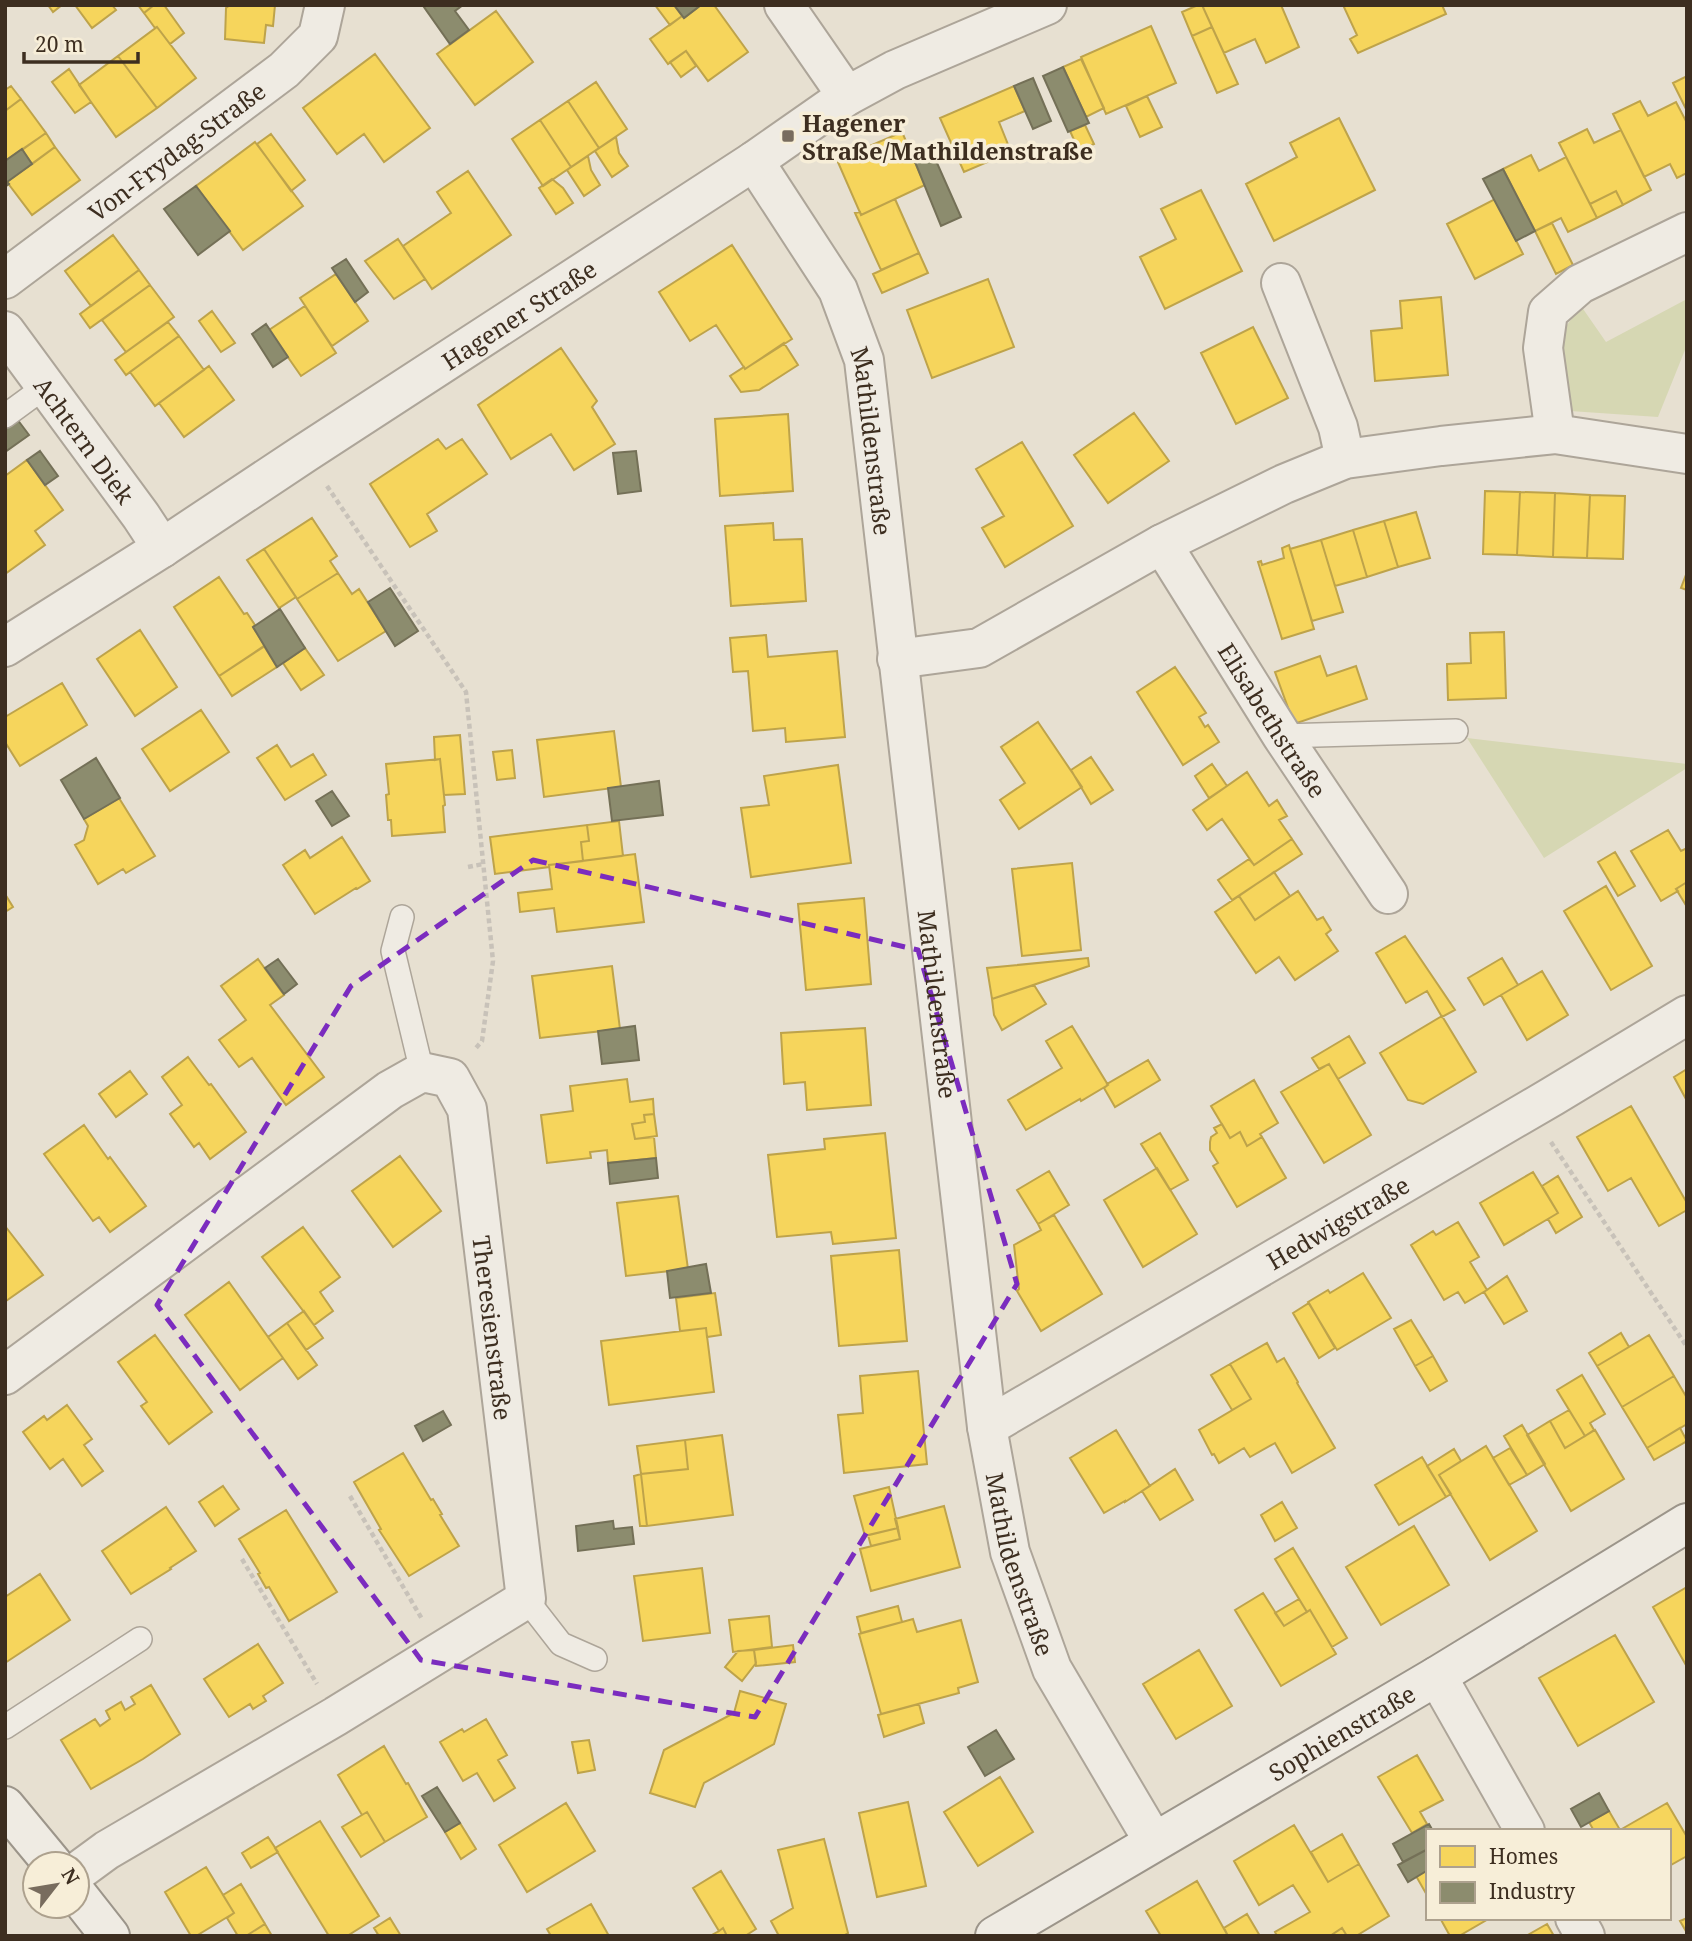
<svg xmlns="http://www.w3.org/2000/svg" width="1692" height="1941" font-family="'Noto Serif',serif">
<rect width="100%" height="100%" fill="#e7e0d1"/>
<!-- green -->
<path fill="#d6d7b3" d="M1687 299V345L1658 417 1570 411 1561 333 1581 306 1606 342Z
M1467 738 1687 764V768L1544 858Z"/>
<!-- homes -->
<path fill="#f6d55c" stroke="#bea34a" stroke-width="2" d="M48 5H62L53 12Z
M75 5H112L116 10 92 28Z
M138 5H154L144 13Z
M154 5H164L184 33 170 44 157 27 155 28 144 13Z
M230 5H275L273 26 266 25 264 43 225 39 226 8Z
M655 5H674L682 16 670 25Z
M701 5H714L748 52 708 81 686 51 668 64 650 39 682 16 684 18Z
M1198 5H1202L1212 27 1192 36 1182 12Z
M1202 5H1281L1299 47 1266 63 1255 39 1224 53Z
M1343 5H1442L1446 14 1358 53 1350 39 1357 35Z
M496 11 533 62 475 105 437 54Z
M1151 26 1176 83 1106 114 1081 57Z
M157 27 196 78 157 108 118 56Z
M1212 27 1238 84 1217 93 1192 36Z
M686 51 696 66 681 77 670 62Z
M375 54 430 128 384 162 364 134 337 154 303 108Z
M118 56 157 108 116 137 79 85Z
M1081 59 1104 108 1086 117 1063 67Z
M69 69 91 102 75 113 52 82Z
M1687 76V111L1673 83Z
M596 82 627 129 599 148 568 101Z
M11 86 21 99 5 111V90Z
M1014 86 1025 111 999 122 1011 152 964 172 940 118Z
M1147 96 1162 127 1140 137 1126 106Z
M21 99 46 133 5 161V111Z
M568 101 599 148 571 167 540 120Z
M1640 101 1648 116 1676 102 1687 123V173L1677 178 1670 164 1644 177 1613 114Z
M1339 118 1375 190 1274 241 1246 184 1297 157 1290 143Z
M540 120 571 167 543 186 512 139Z
M1085 125 1094 144 1079 151 1070 131Z
M1587 129 1594 143 1621 130 1651 190 1623 205 1616 191 1590 204 1559 143Z
M902 132 925 185 861 215 837 160Z
M46 133 55 147 32 164 22 150Z
M271 134 305 180 291 191 257 144Z
M616 137 619 153 628 166 612 177 595 151Z
M255 142 303 206 243 250 196 186Z
M55 147 80 180 32 215 7 182Z
M1531 155 1539 171 1566 157 1597 218 1568 232 1561 218 1535 231 1503 169Z
M588 156 591 170 600 185 584 196 567 170Z
M468 171 511 235 432 289 403 246 451 213 437 192Z
M552 179 563 188 573 203 556 214 539 188Z
M1201 190 1242 271 1165 309 1140 257 1176 239 1161 209Z
M1616 191 1623 205 1597 218 1590 204Z
M895 199 919 253 881 270 855 213 860 212 861 215Z
M1495 199 1523 254 1475 279 1447 224Z
M1552 223 1573 265 1556 274 1535 231Z
M113 235 139 270 91 306 65 271Z
M398 239 425 279 394 299 365 261Z
M732 245 792 339 745 369 716 325 690 341 659 292Z
M919 253 928 273 882 293 873 274Z
M139 270 150 285 90 328 80 314Z
M336 274 368 321 332 346 300 298Z
M988 279 1014 347 932 378 907 310Z
M150 285 174 317 126 352 102 320Z
M1441 297 1448 375 1375 381 1371 331 1402 328 1400 301Z
M305 306 336 353 301 376 269 330Z
M212 311 235 343 221 352 199 321Z
M168 322 179 336 126 375 115 360Z
M1253 327 1288 398 1236 424 1201 353Z
M179 336 204 370 155 406 130 372Z
M784 343 798 365 759 390 741 392 730 376 744 367 745 369Z
M561 348 597 401 592 407 615 444 574 470 551 434 511 459 478 405Z
M209 366 234 400 184 437 159 403Z
M1134 413 1169 461 1108 503 1074 455Z
M788 414 793 491 720 496 715 419Z
M438 439 446 449 462 439 487 474 427 514 437 531 410 547 370 484Z
M1022 442 1073 526 1005 567 982 528 1004 516 976 469Z
M27 460 63 510 35 531 45 545 5 574V476Z
M1485 491 1520 492 1517 555 1483 554Z
M1520 492 1555 493 1553 557 1517 555Z
M1555 493 1590 495 1587 558 1553 557Z
M1590 495 1625 496 1623 559 1587 558Z
M1416 512 1430 558 1398 567 1384 521Z
M312 518 337 556 330 561 338 573 297 599 264 549Z
M1384 521 1398 567 1367 577 1353 530Z
M773 523 774 540 802 539 806 601 731 606 725 526Z
M1353 530 1367 577 1335 586 1321 540Z
M1321 540 1343 612 1312 621 1290 549Z
M1289 545 1314 629 1282 639 1258 562 1261 561 1262 565 1284 558 1282 548Z
M264 549 296 597 279 608 247 560Z
M1687 572V590L1681 588Z
M338 573 352 594 359 589 386 631 338 661 297 599Z
M219 577 244 614 247 613 255 625 253 627 265 646 219 676 174 607Z
M140 630 177 687 135 716 97 659Z
M1504 632 1506 698 1448 700 1447 664 1471 663 1470 633Z
M766 635 768 657 837 651 845 737 786 742 785 728 753 731 748 671 733 672 730 638Z
M264 646 277 667 232 696 219 676Z
M305 648 324 675 301 690 283 663Z
M1320 656 1327 676 1356 666 1367 699 1294 724 1275 672Z
M1175 667 1206 713 1199 717 1205 727 1208 725 1219 742 1183 765 1137 692Z
M62 683 87 725 20 766 5 742V717Z
M201 710 229 752 170 791 142 749Z
M1038 722 1082 787 1019 829 1000 800 1025 783 1001 747Z
M614 731 621 787 544 797 537 740Z
M460 735 465 794 444 795 440 759 435 760 434 737Z
M277 745 291 767 313 754 326 775 285 800 257 758Z
M512 750 515 778 497 780 493 752Z
M1091 757 1113 790 1091 804 1071 770Z
M440 759 445 805 443 806 445 832 392 836 391 820H388L386 795 389 794 386 764Z
M1212 764 1227 786 1209 798 1195 776Z
M838 765 851 863 751 877 741 808 769 805 764 776Z
M1247 772 1269 806 1277 800 1287 816 1279 820 1292 839 1254 865 1222 819 1207 830 1193 810Z
M119 798 155 856 126 873 123 869 98 884 75 845 84 840 88 826 84 819Z
M619 821 623 856 583 861 581 842 589 841 587 825Z
M587 825 589 841 581 842 583 861 549 865V867L495 874 490 837Z
M1668 830 1681 851 1687 848V882L1676 889 1678 891 1661 901 1631 851Z
M342 837 370 881 357 889 356 888 315 914 283 865 305 850 310 858Z
M1292 839 1302 854 1232 900 1218 880 1249 859 1254 865Z
M1615 852 1635 886 1618 896 1598 862Z
M635 854 644 922 557 932 554 908 520 912 518 893 552 889 549 865Z
M1072 863 1081 950 1022 956 1012 869Z
M1274 872 1290 896 1255 920 1239 896Z
M1687 882V907L1676 889Z
M1606 886 1652 966 1611 990 1564 911Z
M1298 891 1317 920 1323 917 1331 930 1326 934 1338 951 1295 980 1279 957 1256 973 1215 912 1239 896 1255 920Z
M5 894 13 907 5 912Z
M864 898 871 984 806 990 798 904Z
M1405 936 1455 1010 1442 1017 1427 991 1406 1003 1376 953Z
M1088 958 1089 966 992 999 987 968Z
M1502 958 1518 985 1484 1005 1468 978Z
M258 959 284 995 270 1005 324 1077 286 1105 252 1058 239 1067 219 1040 246 1020 221 986Z
M612 966 620 1029 540 1038 532 976Z
M1542 971 1568 1015 1527 1040 1501 995Z
M1034 985 1046 1004 1002 1030 994 1015 992 999Z
M1442 1016 1476 1072 1423 1104 1408 1100 1380 1053Z
M1072 1026 1108 1085 1081 1101 1080 1099 1026 1130 1008 1100 1062 1068 1046 1041Z
M865 1028 871 1105 807 1110 805 1082 784 1084 781 1033Z
M1349 1036 1365 1063 1338 1079 1329 1064 1319 1069 1312 1058Z
M188 1057 209 1085 211 1084 246 1132 210 1159 199 1143 194 1147 170 1114 182 1105 162 1077Z
M1148 1060 1160 1080 1115 1107 1104 1088 1108 1085 1107 1084Z
M1329 1064 1371 1135 1324 1163 1281 1092Z
M1687 1069V1101L1674 1077Z
M130 1071 147 1094 116 1117 99 1094Z
M627 1079 630 1102 653 1099 654 1114 644 1115 645 1122 632 1124 635 1139 654 1137 656 1158 608 1163 607 1150 590 1152 591 1158 547 1163 541 1115 573 1111 570 1086Z
M1254 1080 1278 1123 1260 1134 1262 1137 1247 1146 1240 1132 1230 1138 1211 1106Z
M1631 1106 1687 1203V1210L1659 1226 1631 1178 1608 1191 1577 1137Z
M654 1114 657 1136 635 1139 632 1124 645 1122 644 1115Z
M1222 1124 1230 1138 1240 1132 1247 1146 1262 1137 1286 1178 1237 1207 1213 1166 1218 1163 1210 1150V1142L1211 1137 1217 1133 1214 1128Z
M84 1125 108 1159 110 1157 146 1206 110 1232 99 1217 93 1221 44 1154Z
M885 1133 896 1238 833 1244 831 1232 777 1237 768 1155 825 1149 824 1139Z
M1160 1133 1188 1180 1170 1190 1141 1144Z
M400 1156 441 1211 393 1247 352 1191Z
M1157 1168 1197 1234 1143 1267 1104 1200Z
M1049 1171 1069 1205 1038 1224 1017 1190Z
M1533 1172 1558 1213 1504 1245 1480 1203Z
M1558 1176 1582 1217 1556 1233 1548 1219 1558 1213 1542 1186Z
M678 1196 688 1269 626 1276 617 1203Z
M1054 1215 1102 1294 1041 1331 1017 1291 1019 1289 1014 1245 1041 1230 1038 1224Z
M1458 1222 1479 1257 1470 1262 1487 1290 1465 1303 1458 1292 1444 1300 1411 1245 1433 1231 1436 1235Z
M5 1226 43 1275 6 1301 5 1300Z
M303 1227 340 1277 320 1292 333 1311 314 1325 262 1257Z
M899 1250 907 1341 839 1346 831 1256Z
M1363 1273 1391 1318 1337 1350 1308 1302 1328 1290 1330 1293Z
M1507 1276 1527 1311 1504 1324 1484 1292Z
M229 1282 283 1358 240 1390 185 1315Z
M715 1293 721 1335 707 1337 706 1328 680 1331 676 1298Z
M1309 1303 1335 1348 1319 1358 1293 1313Z
M304 1311 323 1338 306 1350 287 1323Z
M1411 1320 1433 1356 1415 1366 1394 1329Z
M287 1323 317 1365 298 1379 268 1337Z
M706 1328 714 1392 609 1405 601 1341Z
M1621 1333 1629 1347 1597 1366 1589 1353Z
M155 1335 212 1412 169 1444 141 1406 147 1402 118 1362Z
M1649 1335 1674 1376 1622 1407 1597 1366Z
M1267 1343 1277 1362 1284 1358 1298 1382 1297 1383 1335 1448 1292 1473 1275 1443 1250 1457 1244 1448 1219 1463 1214 1454 1212 1455 1199 1430 1251 1399 1230 1364Z
M1433 1356 1447 1381 1430 1391 1415 1366Z
M1230 1364 1251 1399 1232 1410 1211 1375Z
M918 1371 927 1464 844 1473 838 1415 863 1413 860 1376Z
M1582 1375 1605 1414 1590 1423 1594 1430 1585 1436 1557 1390Z
M1674 1376 1687 1398V1424L1647 1448 1622 1407Z
M67 1405 92 1439 84 1445 103 1471 82 1486 63 1459 50 1469 23 1432 44 1416 47 1420Z
M1569 1410 1585 1436 1565 1448 1550 1421Z
M1550 1421 1565 1448 1595 1430 1624 1479 1571 1511 1527 1435Z
M1522 1425 1545 1464 1527 1475 1504 1436Z
M1680 1428 1687 1441 1654 1460 1647 1448Z
M1116 1430 1150 1486 1125 1502V1501L1104 1513 1070 1458Z
M722 1435 733 1515 647 1526 641 1474 688 1469 685 1440Z
M685 1440 688 1469 641 1474 637 1446Z
M1486 1446 1537 1531 1490 1560 1439 1475Z
M1510 1448 1527 1475 1509 1485 1493 1458Z
M1454 1449 1461 1461 1439 1475 1451 1494 1446 1497 1427 1466Z
M403 1453 431 1500 433 1499 442 1514 440 1515 459 1546 409 1576 379 1530 381 1529 354 1482Z
M1422 1457 1446 1497 1399 1525 1375 1485Z
M1175 1469 1193 1500 1160 1520 1142 1491Z
M641 1474 647 1526H640L634 1476Z
M223 1486 239 1509 215 1526 199 1502Z
M889 1487 898 1528 865 1536 854 1496Z
M1282 1502 1297 1528 1275 1541 1261 1515Z
M944 1506 960 1567 871 1591 860 1549 900 1539 895 1519Z
M166 1507 196 1551 170 1568 171 1569 131 1594 102 1551Z
M286 1510 337 1592 289 1621 269 1587 266 1588 258 1574 260 1573 239 1539Z
M1414 1526 1449 1585 1381 1625 1346 1567Z
M898 1528 900 1539 871 1546 868 1535Z
M1293 1548 1347 1638 1332 1647 1310 1610 1307 1612 1275 1559Z
M702 1568 710 1633 643 1641 634 1576Z
M40 1574 70 1620 5 1663V1597Z
M1687 1587V1667L1653 1607Z
M1263 1593 1284 1626 1310 1610 1336 1654 1281 1686 1235 1610Z
M1299 1599 1307 1612 1284 1626 1275 1613Z
M898 1606 902 1622 861 1633 857 1617Z
M769 1616 772 1647 733 1652 729 1620Z
M913 1619 917 1632 961 1620 978 1682 958 1688 959 1693 881 1714 859 1634Z
M1615 1635 1654 1702 1578 1746 1539 1678Z
M258 1644 283 1683 263 1696 266 1701 253 1709 250 1704 229 1717 204 1679Z
M793 1645 795 1662 756 1666 754 1650Z
M754 1650 756 1663 742 1681 725 1667 738 1651Z
M1199 1650 1232 1706 1176 1739 1143 1684Z
M151 1685 180 1734 143 1759 91 1789 61 1740 95 1719 100 1726 110 1719 106 1711 121 1702 125 1710 135 1704 131 1697Z
M740 1691 786 1704 774 1744 704 1783 695 1807 650 1793 664 1750 734 1713Z
M919 1704 924 1723 884 1737 878 1715Z
M486 1719 507 1755 498 1760 515 1788 494 1801 477 1773 463 1781 440 1742 462 1729 464 1732Z
M589 1740 595 1770 578 1773 572 1742Z
M384 1746 406 1784 408 1783 427 1817 385 1842 367 1812 362 1815 338 1775Z
M1417 1755 1443 1800 1420 1812 1427 1824 1412 1833 1378 1777Z
M1000 1777 1033 1832 978 1866 944 1812Z
M908 1802 926 1886 877 1897 859 1813Z
M566 1803 595 1851 527 1892 499 1845Z
M1667 1803 1687 1837V1856L1669 1866V1831H1594L1589 1822 1609 1811 1620 1830Z
M367 1812 385 1842 361 1857 342 1827Z
M320 1821 379 1916 347 1936H329L275 1848Z
M460 1823 476 1849 461 1859 445 1832Z
M1294 1825 1328 1882 1359 1864 1389 1916 1356 1936H1347L1342 1928 1330 1936H1277L1275 1932 1310 1912 1293 1885 1259 1905 1234 1861Z
M1342 1834 1359 1864 1328 1882 1311 1852Z
M268 1837 278 1852 251 1868 242 1853Z
M824 1839 848 1933 843 1936H779L771 1921 793 1908 778 1850Z
M206 1867 234 1913 196 1936H191L165 1892Z
M1428 1870V1897L1416 1876Z
M721 1871 756 1929 745 1936H727L723 1928 719 1931 693 1888Z
M1197 1881 1228 1936H1161L1146 1911Z
M241 1884 265 1924 246 1936H238L227 1918 234 1913 223 1895Z
M591 1904 609 1936H551L547 1929Z
M1247 1914 1260 1936H1228L1224 1928Z
M390 1918 401 1936H379L374 1928Z
M1440 1918H1490L1459 1936H1450Z
M1687 1918V1933L1680 1921Z
M265 1924 272 1936H246Z
M1547 1924 1554 1936H1526Z
M723 1928 727 1936H710L719 1931Z
M1342 1928 1347 1936H1330Z"/>
<!-- industry -->
<path fill="#8c8c6e" stroke="#747057" stroke-width="2" d="M426 5H463L455 11 469 30 450 44 424 7Z
M674 5H701L684 18Z
M1063 67 1089 123 1068 132 1043 76Z
M1033 78 1051 121 1033 129 1014 86Z
M22 149 32 164 7 182 9 184 5 187V161Z
M933 154 961 217 941 226 915 162Z
M1503 169 1535 231 1516 241 1483 179Z
M196 186 230 231 198 255 164 209Z
M346 259 368 292 355 302 332 268Z
M266 324 288 357 273 367 252 334Z
M17 419 29 435 5 452V428Z
M40 451 58 476 45 485 27 460Z
M636 451 641 491 618 494 613 453Z
M390 588 418 631 395 646 368 602Z
M280 609 305 648 277 667 253 627Z
M96 758 120 798 84 819 61 780Z
M659 781 663 815 612 821 608 788Z
M332 791 349 816 332 826 316 801Z
M278 959 297 984 284 994 265 968Z
M635 1026 639 1060 602 1064 598 1031Z
M656 1158 658 1178 610 1184 608 1163Z
M706 1264 711 1293 670 1298 667 1271Z
M443 1411 451 1425 423 1441 415 1426Z
M613 1521 614 1529 632 1527 634 1544 578 1551 576 1526Z
M996 1730 1014 1759 985 1776 968 1747Z
M437 1787 460 1823 445 1832 422 1796Z
M1599 1793 1609 1811 1581 1827 1571 1809Z
M1429 1824 1433 1831H1428V1849L1403 1862 1393 1844Z
M1426 1850 1428 1853V1870L1408 1882 1398 1865Z"/>
<g fill="none" stroke-linecap="round" stroke-linejoin="round">
<!-- lane casing -->
<g stroke="#ada599" stroke-width="26">
<path id="lane" d="M5 416 46 386
M1282 736 1456 731
M402 917 393 951 422 1072
M526 1599 561 1644 595 1659
M5 1727 140 1639"/>
</g>
<!-- street casing -->
<g stroke="#ada599" stroke-width="42">
<g id="street">
<path d="M784 5 847 96"/>
<path id="s1" d="M754 161 838 290 864 360 987 1427 1010 1552 1052 1669 1154 1842"/>
<path id="s2" d="M5 279 284 70 318 36 325 5"/>
<path d="M1281 283 1338 427 1345 459"/>
<path id="s3" d="M5 331 141 516 162 548"/>
<path d="M1555 434 1543 348 1548 312 1580 284 1687 232"/>
<path id="s4" d="M1162 544 1282 736 1388 894"/>
<path id="s5" d="M5 647 162 548 305 453 754 161 847 96 895 70 1047 5"/>
<path d="M897 659 979 648 1162 544 1284 484 1345 459 1441 446 1555 434 1687 454"/>
<path id="s6" d="M5 1375 390 1090 422 1072 450 1078 467 1109 526 1599 336 1716 107 1850 77 1872"/>
<path id="s7" d="M987 1427 1553 1096 1687 1015"/>
<path d="M1437 1676 1525 1831"/>
<path d="M1575 1918 1585 1936"/>
</g>
</g>
<!-- secondary casing -->
<g stroke="#9c958a" stroke-width="42">
<g id="secondary">
<path d="M5 1806 53 1864"/>
<path d="M77 1894 110 1936"/>
<path id="s8" d="M995 1936 1437 1676 1687 1523"/>
</g>
</g>
<!-- path -->
<path stroke="#c8c2b9" stroke-width="4.5" stroke-dasharray="5 3.5" stroke-linecap="butt" d="M327 486 466 692 493 961 482 1041 475 1049
M468 867 483 864
M1551 1142 1687 1347
M350 1496 422 1619
M242 1559 317 1684"/>
<!-- lane -->
<use href="#lane" stroke="#efebe3" stroke-width="23"/>
<!-- street -->
<use href="#street" stroke="#efebe3" stroke-width="38"/>
<!-- secondary -->
<use href="#secondary" stroke="#efebe3" stroke-width="38"/>
</g>
<!-- marked area -->
<path fill="none" stroke="#7b2cbf" stroke-width="5" stroke-dasharray="14 9" stroke-linejoin="round" d="M533 860 918 950 1017 1284 755 1717 421 1660 157 1305 351 986Z"/>
<!-- markers -->
<rect fill="#786c5e" stroke="#f7eed8" stroke-width="2.5" x="781" y="129" width="14" height="14" rx="3.5"/>
<g text-anchor="middle" dominant-baseline="central" stroke-width="7" stroke-linejoin="round" paint-order="stroke">
<!-- poi labels -->
<g font-size="24" font-weight="bold" fill="#3d2e20" stroke="#f7eed8" text-anchor="start">
<text x="802" y="122">Hagener<tspan x="802" dy="28">Straße/Mathildenstraße</tspan></text>
</g>
<!-- street labels -->
<g font-size="24" fill="#3d2e20" stroke="#f7eed8">
<text stroke="none"><textPath href="#s2" startOffset="214">Von-Frydag-Straße</textPath></text>
<text stroke="none"><textPath href="#s5" startOffset="612">Hagener Straße</textPath></text>
<text stroke="none"><textPath href="#s3" startOffset="135">Achtern Diek</textPath></text>
<text stroke="none"><textPath href="#s1" startOffset="310">Mathildenstraße</textPath></text>
<text stroke="none"><textPath href="#s4" startOffset="208">Elisabethstraße</textPath></text>
<text stroke="none"><textPath href="#s1" startOffset="877">Mathildenstraße</textPath></text>
<text stroke="none"><textPath href="#s7" startOffset="406">Hedwigstraße</textPath></text>
<text stroke="none"><textPath href="#s6" startOffset="800">Theresienstraße</textPath></text>
<text stroke="none"><textPath href="#s1" startOffset="1444">Mathildenstraße</textPath></text>
<text stroke="none"><textPath href="#s8" startOffset="402">Sophienstraße</textPath></text>
</g>
</g>
<!-- border -->
<rect width="1692" height="1941" fill="none" stroke="#3d2e20" stroke-width="14"/>
<!-- legend -->
<rect x="1426" y="1829" width="245" height="91" fill="#f7eed8" stroke="#ada18e" stroke-width="2"/>
<rect x="1440" y="1846" width="35" height="21" fill="#f6d55c" stroke="#ada18e" stroke-width="2"/>
<text x="1489" y="1864" font-size="21" fill="#3d2e20">Homes</text>
<rect x="1440" y="1882" width="35" height="21" fill="#8c8c6e" stroke="#ada18e" stroke-width="2"/>
<text x="1489" y="1899" font-size="21" fill="#3d2e20">Industry</text>
<!-- north arrow -->
<g transform="translate(56 1885) rotate(59)"><circle r="33" fill="#f7eed8" stroke="#ada18e" stroke-width="2"/>
<path d="M0-5L12 26L0 18L-12 26Z" fill="#786c5e"/>
<text y="-10" font-size="19" font-weight="bold" text-anchor="middle" fill="#3d2e20">N</text>
</g>
<!-- scale -->
<path d="M24 52v10h114v-10" fill="none" stroke="#3d2e20" stroke-width="3.5"/>
<text x="35" y="52" font-size="21" fill="#3d2e20" stroke="#f7eed8" stroke-width="5" paint-order="stroke">20 m</text>
</svg>
